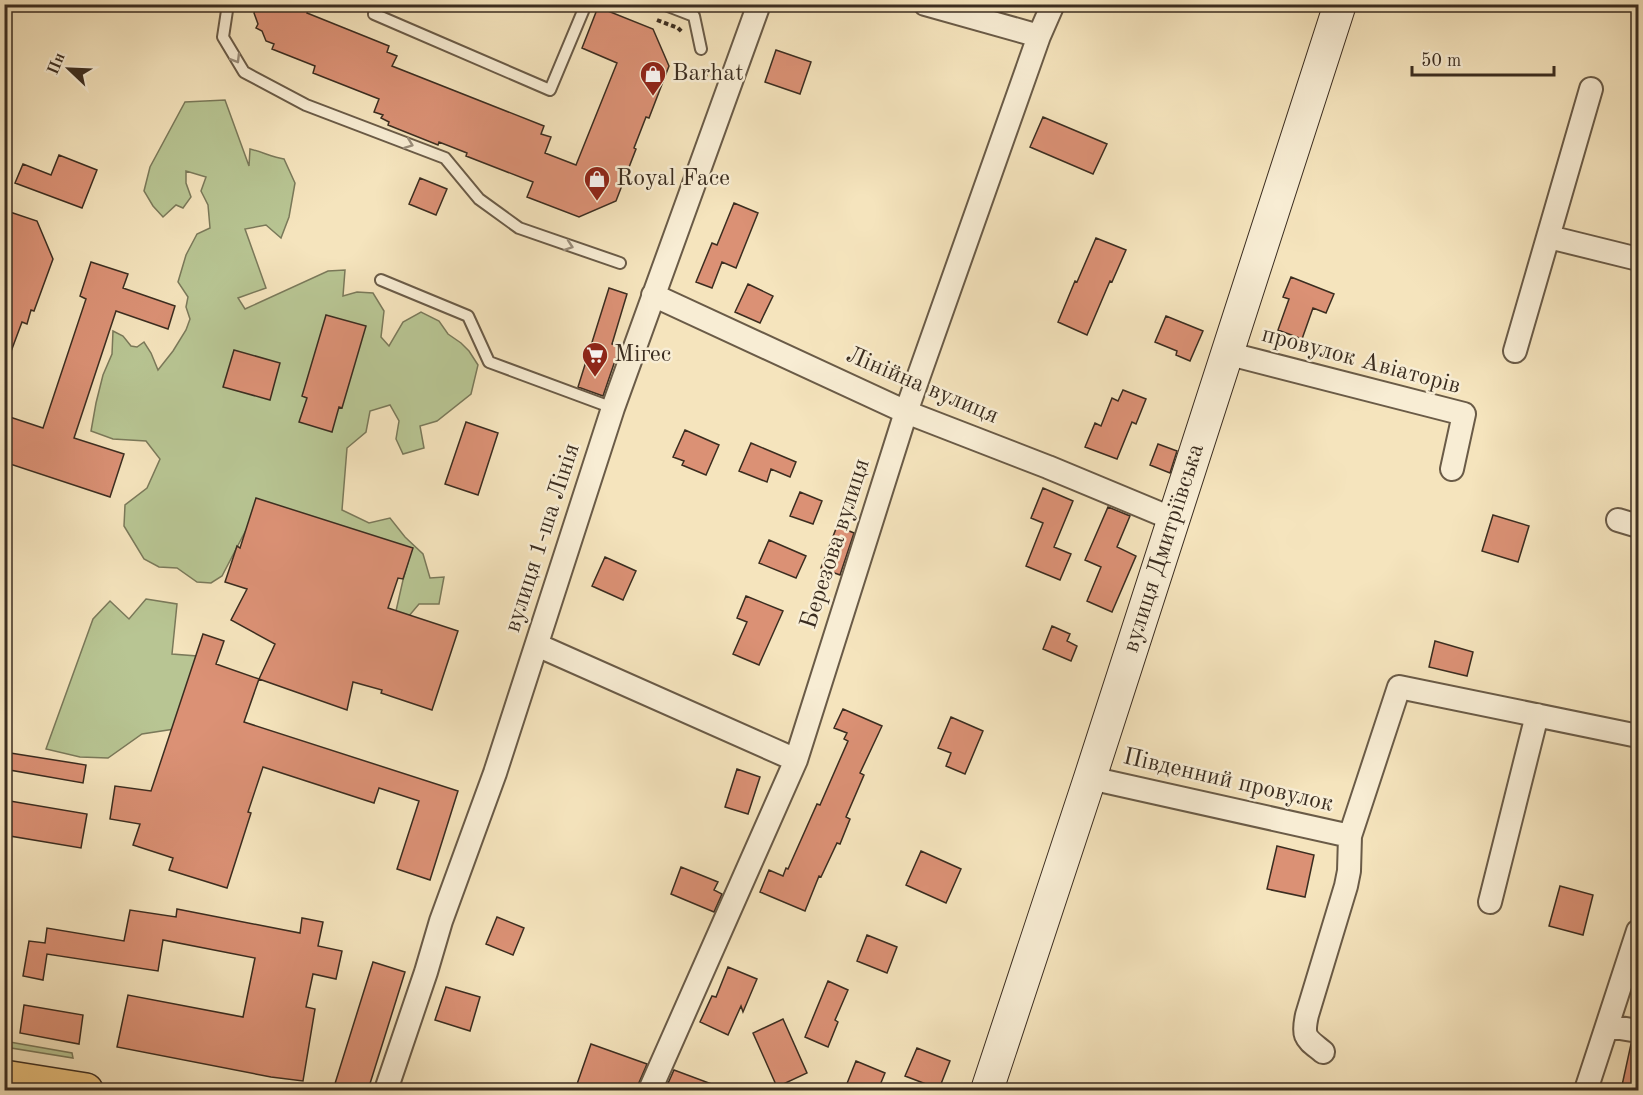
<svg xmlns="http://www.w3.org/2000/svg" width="1643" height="1095" font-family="'Old Standard TT',serif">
<rect width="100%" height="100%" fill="#f5e4bd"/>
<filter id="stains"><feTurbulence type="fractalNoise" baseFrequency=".00333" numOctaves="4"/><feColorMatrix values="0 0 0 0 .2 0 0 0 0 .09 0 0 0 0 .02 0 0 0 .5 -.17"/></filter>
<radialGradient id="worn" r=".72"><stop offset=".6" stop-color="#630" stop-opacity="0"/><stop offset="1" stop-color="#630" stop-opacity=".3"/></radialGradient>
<!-- green -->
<path fill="#b8c593" stroke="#7a795a" stroke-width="1.5" d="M225 100 249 166 250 149C262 152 273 157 284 159L295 183 289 217 281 238 266 225 245 229 266 288 238 298 245 309 328 271 345 270 343 296 357 292 373 293 384 311 381 337 389 346 403 322 421 312 439 321 448 334 461 343 469 351 478 365 471 394 437 421 420 426 424 448 403 454 396 439 399 421 390 405 370 411 366 432 347 448 342 510 369 523 390 518 405 537 423 554 430 578 444 577 439 604H419L398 629 391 633 403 580 412 548 246 530 222 576 211 583 197 582 177 568 159 567 144 559 124 526 125 505 147 488 160 459 146 441 113 439 91 431 96 403 103 375 112 354 113 331 123 336 131 346 137 347 144 342 151 353 158 370 173 351 186 330 190 319 186 307 188 297 178 282 186 255 197 234 210 228 208 205 201 191 206 177 186 171V183L191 197 183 208 176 205 163 217 153 206 144 191 150 167 185 102Z
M146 599 177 604 172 654 197 656 181 728 142 734 108 758 80 757 46 749 93 619 110 601 129 619Z
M4 1041 72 1053 73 1058 5 1047Z"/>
<!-- building -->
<path fill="#db9175" stroke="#3b2d20" stroke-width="1.5" d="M257 4H310L307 13 389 46 387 52 397 56 392 66 544 126 541 134 551 137 545 153 576 165 617 63 582 48 598 7 653 29 669 66 649 118 646 117 634 148 636 149 616 201 579 217 527 197 533 182 466 156 467 153 439 142 438 145 388 125 389 122 381 118 383 115 374 112 379 99 313 73 315 66 272 49 274 44 266 41 262 31 256 28 258 24 254 13Z
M776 50 811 62 800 94 765 82Z
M1043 117 1107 144 1093 174 1030 147Z
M59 155 97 170 82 208 15 183 23 164 51 175Z
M420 178 447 189 436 215 409 204Z
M734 203 758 213 736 268 722 262 712 288 696 282 712 243 717 245Z
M4 210 37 221 53 259 34 311 31 310 27 324 22 322 6 365 4 364Z
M1096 238 1126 250 1112 282 1110 281 1087 335 1058 322 1075 281 1077 282Z
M91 262 128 274 123 288 175 306 168 329 116 311 74 438 124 454 110 497 4 462V415L43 428 86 299 80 296Z
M1291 277 1334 294 1326 313 1313 308 1302 339 1278 330 1289 299 1283 297Z
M748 284 773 296 760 323 735 312Z
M609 288 627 294 612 344 620 346 603 396 578 387Z
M326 315 366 326 342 408 339 407 332 432 299 422 307 398 302 396Z
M1166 316 1203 331 1190 361 1176 355 1177 351 1155 342Z
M234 350 280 363 270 400 223 387Z
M1123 390 1146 399 1136 424 1132 422 1117 459 1085 447 1095 423 1101 426 1112 398 1118 401Z
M466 422 498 433 478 495 445 484Z
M685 430 719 445 706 475 682 465 684 461 673 457Z
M751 443 796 462 790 477 771 469 767 482 739 471Z
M1158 444 1177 451 1170 473 1150 465Z
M1043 488 1073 501 1054 547 1071 554 1060 580 1026 566 1043 523 1031 518Z
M800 492 822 501 813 524 790 516Z
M256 498 413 548 403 579 398 578 388 608 458 631 432 710 381 693 382 690 353 682 347 710 259 679 275 644 231 620 247 589 225 582 237 546 240 548Z
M1108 507 1130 516 1117 547 1136 556 1112 612 1087 601 1101 567 1085 560Z
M1493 515 1529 526 1518 562 1482 551Z
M837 526 854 533 840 575 821 568Z
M769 540 806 556 796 578 759 563Z
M605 557 636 571 623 600 592 586Z
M746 596 783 611 759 665 733 654 747 622 737 618Z
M1052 626 1070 634 1067 641 1077 646 1071 661 1043 649Z
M203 634 224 641 216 664 259 679 244 722 458 791 430 880 397 869 419 801 379 788 374 803 263 767 248 812 251 813 227 888 169 870 173 858 133 845 140 824 110 819 115 786 151 791Z
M1435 641 1473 652 1467 676 1429 667Z
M843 709 882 726 860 773 864 775 846 817 850 819 840 844 837 843 821 877 819 876 805 911 760 892 769 870 783 876 786 868 788 869 817 804 820 805 848 741 844 739 847 733 834 728Z
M951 717 983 731 965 774 946 766 951 753 938 748Z
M4 752 86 765 83 783 4 769Z
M737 769 760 777 748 814 725 807Z
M4 800 87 814 81 848 4 835Z
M1277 846 1314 855 1305 897 1267 889Z
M921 851 961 869 946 903 906 885Z
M681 867 718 882 714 890 722 894 714 912 671 894Z
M1560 886 1593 895 1583 935 1549 926Z
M177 909 300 933 302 918 323 922 318 946 342 951 336 979 313 974 306 1007 315 1009 303 1081 271 1077 117 1047 128 995 243 1017 255 958 163 940 158 971 47 954 43 980 23 976 29 941 45 943 47 928 124 941 130 910 176 917Z
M497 917 524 928 513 955 486 944Z
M867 935 897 947 887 973 857 961Z
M373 962 405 972 368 1090H333Z
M728 967 757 979 743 1012 741 1006 728 1035 700 1022 712 996 716 997Z
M828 981 848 990 835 1020 838 1022 828 1047 805 1037Z
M446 987 480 997 470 1031 435 1020Z
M24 1005 83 1015 79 1044 20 1033Z
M783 1019 807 1073 777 1087 753 1033Z
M591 1044 647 1064 638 1085 637 1090H587L576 1087Z
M1631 1044H1638V1090H1621Z
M917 1048 950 1061 939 1089 905 1076Z
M856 1061 885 1073 878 1090H857L846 1086Z
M674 1070 725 1089V1090H665Z"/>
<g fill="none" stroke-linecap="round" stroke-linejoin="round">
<!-- lane casing -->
<g stroke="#6a5b47" stroke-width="14">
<path id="lane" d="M228 4 223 37 244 72 306 105 445 158 479 199 519 228 620 263
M377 4 374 14 550 90 586 4
M663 4 694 16 701 49
M715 4 717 5
M381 280 468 316 489 362 613 408"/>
</g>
<!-- street casing -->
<g stroke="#6a5b47" stroke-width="26">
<path id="street" d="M925 4 1039 36
M1549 237 1638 259
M653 295 906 412 1048 467 1173 519
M1515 351 1591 89
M1226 353 1464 414 1452 469
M1618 520 1638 526
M537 645 796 760
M1090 778 1350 836 1399 687 1638 736
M1490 902 1537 715
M1608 1026 1638 1031
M1323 1052C1306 1038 1302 1038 1307 1015L1346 886 1349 871 1350 836
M386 1090 426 972 441 921 495 773 613 408 759 4
M650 1090 796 760 906 412 1039 36 1053 4
M1586 1090 1638 931"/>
</g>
<!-- secondary casing -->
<g stroke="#3b2d20" stroke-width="34">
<g id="secondary">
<path id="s1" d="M987 1090 1090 778 1340 4"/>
</g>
</g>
<!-- primary casing -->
<g stroke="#3b2d20" stroke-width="36">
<path id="primary" d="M4 1077 86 1090"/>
</g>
<!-- path -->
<path stroke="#3b2d20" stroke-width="4" stroke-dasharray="4.5 3" stroke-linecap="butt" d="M657 20 678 28 682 32
M703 75 713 78"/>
<!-- lane -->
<use href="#lane" stroke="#f8edd4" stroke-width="10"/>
<!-- street -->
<use href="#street" stroke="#f8edd4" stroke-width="22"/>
<!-- secondary -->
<use href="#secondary" stroke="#f8edd4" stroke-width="32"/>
<!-- primary -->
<use href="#primary" stroke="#eac27e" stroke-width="33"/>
</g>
<!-- one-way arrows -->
<defs><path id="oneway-chevron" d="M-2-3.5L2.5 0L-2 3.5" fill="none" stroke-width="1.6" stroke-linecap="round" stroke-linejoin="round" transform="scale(1.5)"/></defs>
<g stroke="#9a8d7a">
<use href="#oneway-chevron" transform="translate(236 59) rotate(59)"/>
<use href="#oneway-chevron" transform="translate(409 144) rotate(21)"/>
<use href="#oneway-chevron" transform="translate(569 246) rotate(19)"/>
</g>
<!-- icons -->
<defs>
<g id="shop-pin" transform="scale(1.35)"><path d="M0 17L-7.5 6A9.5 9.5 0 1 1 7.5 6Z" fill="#8f2418" stroke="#f8edd4"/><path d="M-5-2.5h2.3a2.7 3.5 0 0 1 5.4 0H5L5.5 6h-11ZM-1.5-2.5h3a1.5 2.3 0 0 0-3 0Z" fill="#fff"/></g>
<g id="supermarket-pin" transform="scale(1.35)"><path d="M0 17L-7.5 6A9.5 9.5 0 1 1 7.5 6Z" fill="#8f2418" stroke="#f8edd4"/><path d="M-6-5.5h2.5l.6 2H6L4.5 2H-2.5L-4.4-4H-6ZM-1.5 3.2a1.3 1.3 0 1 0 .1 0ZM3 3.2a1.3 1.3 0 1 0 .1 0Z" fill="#fff"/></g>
</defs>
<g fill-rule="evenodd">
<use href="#shop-pin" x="653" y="74"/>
<use href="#shop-pin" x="597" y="179"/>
<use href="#supermarket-pin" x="595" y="355"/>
</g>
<g text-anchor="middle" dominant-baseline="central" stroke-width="5" stroke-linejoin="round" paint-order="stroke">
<!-- poi labels -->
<g font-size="24" fill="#3b2d20" stroke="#f8edd4" text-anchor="start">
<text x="672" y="74">Barhat</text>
<text x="616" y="179">Royal Face</text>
<text x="614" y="355">Мігес</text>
</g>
<!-- street labels -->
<g font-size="24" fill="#3b2d20" stroke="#f8edd4">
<text transform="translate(1361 361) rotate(15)">провулок Авіаторів</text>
<text transform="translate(922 386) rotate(23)">Лінійна вулиця</text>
<text transform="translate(543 538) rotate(-72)">вулиця 1-ша Лінія</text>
<text transform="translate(836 544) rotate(-72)">Березова вулиця</text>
<text stroke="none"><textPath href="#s1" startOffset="570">вулиця Дмитріївська</textPath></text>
<text transform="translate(1228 781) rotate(13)">Південний провулок</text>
</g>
</g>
<!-- margin -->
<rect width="1643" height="1095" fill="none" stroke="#f5e4bd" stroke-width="24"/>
<rect x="6" y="6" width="1631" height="1083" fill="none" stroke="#3b2d20" stroke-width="3"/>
<rect x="12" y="12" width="1619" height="1071" fill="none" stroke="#3b2d20" stroke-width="1.5"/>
<!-- north arrow -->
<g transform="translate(69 69) rotate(293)" stroke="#f8edd4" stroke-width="4.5" paint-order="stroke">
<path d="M0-4.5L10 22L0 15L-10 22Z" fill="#3b2d20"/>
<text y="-9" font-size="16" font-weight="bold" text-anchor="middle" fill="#3b2d20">Пн</text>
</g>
<!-- scale -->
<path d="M1412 66v9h142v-9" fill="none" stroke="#3b2d20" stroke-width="3"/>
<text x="1421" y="66" font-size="18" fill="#3b2d20" stroke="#f8edd4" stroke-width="4.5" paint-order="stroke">50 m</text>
<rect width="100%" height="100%" filter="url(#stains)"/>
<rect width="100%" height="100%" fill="url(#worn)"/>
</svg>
